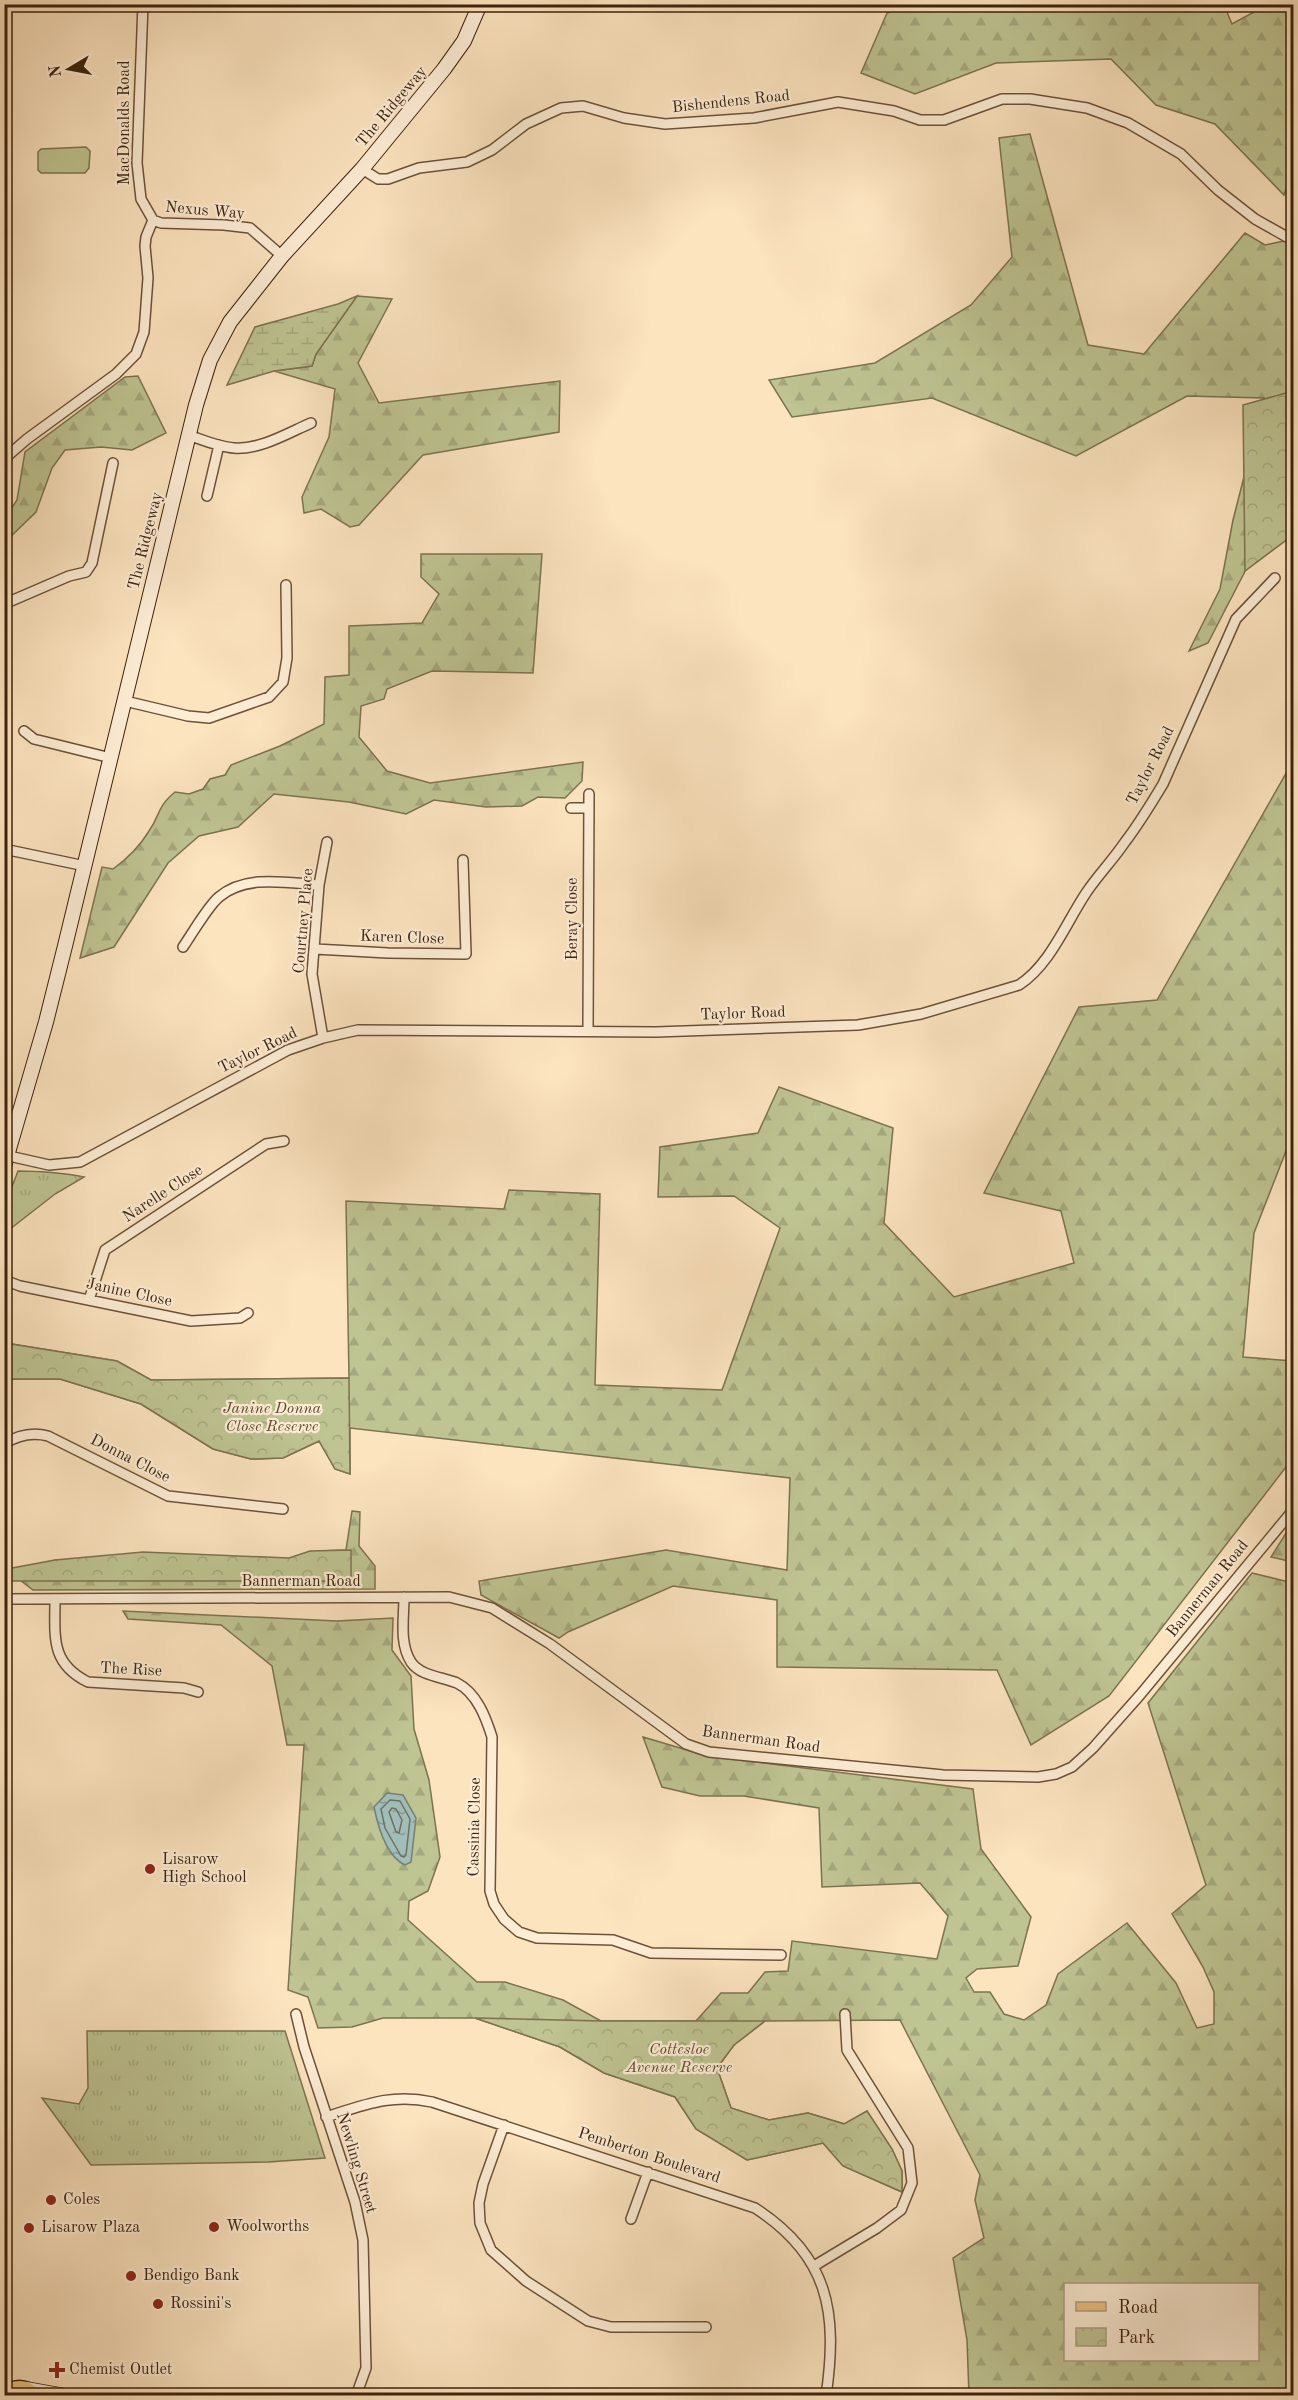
<svg xmlns="http://www.w3.org/2000/svg" width="1298" height="2400" font-family="'Old Standard TT',serif">
<defs>
<pattern id="grass-tufts" width="24" height="20" patternUnits="userSpaceOnUse" patternTransform="scale(1.5)"><rect width="24" height="20" fill="#bec492"/><path d="M3 7l-1-3M5 7V3M7 7l1-3M15 17l-1-3M17 17v-4M19 17l1-3" fill="none" stroke="#a4a87d"/></pattern>
<pattern id="forest-firs" width="22" height="20" patternUnits="userSpaceOnUse" patternTransform="scale(1.5)"><rect width="22" height="20" fill="#bec492"/><path d="M5 1l3.5 6h-7zM16 11l3.5 6h-7z" fill="#a4a87d"/></pattern>
<pattern id="wetland-marsh" width="20" height="14" patternUnits="userSpaceOnUse" patternTransform="scale(1.5)"><rect width="20" height="14" fill="#bec492"/><path d="M1 5h8M5 5V1M11 12h8M15 12V8" fill="none" stroke="#a4a87d"/></pattern>
<pattern id="park-crowns" width="20" height="18" patternUnits="userSpaceOnUse" patternTransform="scale(1.5)"><rect width="20" height="18" fill="#bec492"/><path d="M2 6a3 3 0 1 1 6 0M12 15a3 3 0 1 1 6 0" fill="none" stroke="#a4a87d"/></pattern>
<pattern id="water-ripples" width="26" height="14" patternUnits="userSpaceOnUse" patternTransform="scale(1.5)"><rect width="26" height="14" fill="#a0bdb8"/><path d="M2 4q2-2 4 0t4 0M15 11q2-2 4 0t4 0" fill="none" stroke="#849994"/></pattern>
</defs>
<rect width="100%" height="100%" fill="#fce4bf"/>
<filter id="stains"><feTurbulence type="fractalNoise" baseFrequency=".00333" numOctaves="4"/><feColorMatrix values="0 0 0 0 .2 0 0 0 0 .09 0 0 0 0 .02 0 0 0 .5 -.17"/></filter>
<radialGradient id="worn" r=".72"><stop offset=".6" stop-color="#630" stop-opacity="0"/><stop offset="1" stop-color="#630" stop-opacity=".3"/></radialGradient>
<!-- grass -->
<path fill="url(#grass-tufts)" stroke="#7d734f" stroke-width="1.5" d="M18 1171C36 1171 67 1173 84 1177L55 1194 5 1233V1205Z
M87 2031H285L325 2158 268 2162 91 2165 42 2098 79 2104 88 2088Z"/>
<!-- forest -->
<path fill="url(#forest-firs)" stroke="#7d734f" stroke-width="1.5" fill-rule="evenodd" d="M910 5H1224L1232 24 1267 5H1293V169L1284 195 1215 124 1156 105 1111 59 996 63 915 94 861 73 887 13Z
M1030 134 1088 345 1144 354 1245 233 1265 245 1293 239V515L1268 527 1208 643 1189 651 1220 589 1233 520 1264 398 1187 396 1076 456 932 398 792 417 769 380 875 363 971 305 1012 257 999 138Z
M357 296 392 299 358 363 379 403 560 381 559 432 423 455 359 525 350 527 321 509 304 513 302 497 329 437 335 389 274 371 312 366 316 354Z
M138 376 166 433 132 450 101 447 65 450 52 468 36 512 5 542V518L17 500 25 452 125 377Z
M421 554H542L533 673 432 671 387 689 384 699 361 706 359 737 387 771 430 783 583 762 582 781 565 798 538 797 522 806 486 807 434 800 406 814 349 802 274 794 238 827 199 836 168 863 114 947 80 958 102 867 113 869C127 859 140 846 149 831 161 814 156 808 175 792L189 794 203 789 210 779 225 775 231 765 280 746 324 724 325 677 349 675V626L422 623 439 594 421 577Z
M1293 761V1133L1254 1233 1243 1357 1293 1361V1458L1109 1696 1031 1745 997 1670 777 1667V1600L673 1586 568 1632 559 1638 481 1595 479 1581 666 1550 787 1570 790 1478 350 1428V1474L335 1469 319 1441 283 1458 251 1459 213 1449 141 1404 60 1379H5V1343L117 1361 151 1380 349 1378 346 1201 504 1209 509 1190 600 1194 595 1385 722 1390 780 1228 734 1196 658 1197 660 1147 758 1133 779 1087 893 1128 884 1223 954 1297 1074 1263 1061 1211 984 1193 1079 1007 1157 1000Z
M352 1511 360 1512 359 1546 375 1566V1589L33 1590 20 1580 55 1560 184 1563 307 1561 317 1551 346 1550Z
M1293 1522V1562L1271 1557Z
M1252 1573 1293 1583V2395H969L967 2340 953 2258 984 2238 975 2200 980 2175 900 2020 765 2021 734 2045 717 2068 731 2108 769 2120 808 2113 845 2124 867 2111 892 2149 902 2171V2192L843 2166 823 2143 747 2160 696 2129 675 2097 604 2073 560 2047 475 2018H383L352 2027 318 2028 308 1997 288 1990 304 1745H287L272 1666 221 1625 128 1619 123 1611 337 1621 393 1618 392 1650 411 1676 414 1729 429 1780 440 1857 428 1891 409 1901 408 1920 477 1982H505L563 2000 601 2021H696L721 1993H748L765 1972 788 1971 792 1941 937 1959 948 1916 920 1883 822 1887 819 1808 744 1796H700L662 1787 643 1737 707 1756 973 1789 981 1849 1031 1917 1018 1966 977 1969 966 1978 974 1992H990L1004 2014 1024 2020 1046 2005 1058 1974 1127 1923 1176 1983 1197 2028 1214 2024V1992L1203 1967 1172 1914 1206 1885 1148 1703ZM1066 2284H1258V2360H1066Z"/>
<!-- wetland -->
<path fill="url(#wetland-marsh)" stroke="#7d734f" stroke-width="1.5" d="M357 296 316 354 312 366 274 371 227 385 255 327 338 304Z"/>
<!-- park -->
<path fill="url(#park-crowns)" stroke="#7d734f" stroke-width="1.5" d="M1293 391V535L1245 571 1243 405Z
M5 1343 117 1361 151 1380 349 1378 350 1474 335 1469 319 1441 283 1458 251 1459 213 1449 141 1404 60 1379H5Z
M351 1550V1581H5V1572L7 1569 55 1560 143 1552 289 1558 310 1551Z
M475 2018 601 2021H765L734 2045 717 2068 731 2108 769 2120 808 2113 844 2124 867 2111 892 2149 902 2171V2192L843 2166 823 2143 747 2160 696 2129 675 2097 604 2073 560 2047Z"/>
<!-- garden -->
<path fill="#bec492" stroke="#7d734f" stroke-width="1.5" d="M86 147 90 151 89 168 85 173H41L38 170V152L41 149Z"/>
<!-- water -->
<path fill="url(#water-ripples)" stroke="#787f73" stroke-width="1.5" d="M387 1793 403 1795 416 1818 411 1862 405 1865C386 1856 378 1827 374 1807Z"/>
<g fill="none" stroke-linecap="round" stroke-linejoin="round">
<!-- shore -->
<path stroke="#6e7062" stroke-width="1.5" d="M390 1800 400 1801 410 1819 406 1855 404 1857 401 1856 385 1828 381 1809Z
M392 1808 396 1809 402 1820 399 1833 396 1832 389 1812Z"/>
<!-- street casing -->
<g stroke="#6c5239" stroke-width="12">
<path id="street" d="M143 4 137 163 141 199 153 220
M362 169 378 179H388L419 168 467 162 492 150 526 124 561 108 583 106 624 118 665 124 754 118 838 102 894 111 920 120H944L1002 99H1030L1087 108 1128 123 1181 154 1218 190 1255 219 1294 241
M153 220 161 223 224 225 250 228 282 256
M188 435C203 440 219 447 234 448 260 450 288 433 311 423
M4 459 27 439 116 374 136 354 144 332 148 278 145 246 146 237 153 220
M207 496 219 445
M4 604 69 576 86 572 92 563 113 463
M125 701 188 716 209 718 269 697 283 682 287 658 286 585
M24 731 34 739 111 758
M571 808H589
M4 849 85 866
M183 947C192 934 208 906 219 897 246 874 287 883 319 885
M315 949 388 953 466 954 463 860
M588 1030 589 794
M323 1038 312 974 319 885 327 842
M9 1156 49 1165 80 1162 288 1050 323 1038 358 1030 656 1032 858 1025 921 1014 1019 985C1050 965 1066 923 1086 893 1098 875 1113 860 1125 842 1139 824 1151 804 1163 784L1236 619 1275 578
M4 1280 20 1286 191 1321 240 1318 248 1313
M89 1300 105 1250 266 1144 284 1141
M4 1444C18 1435 32 1432 48 1436L168 1496 283 1509
M404 1597C404 1618 399 1643 411 1662 420 1676 443 1677 457 1683 477 1693 486 1718 492 1737L490 1891 494 1904 504 1919 519 1932 537 1938 613 1940 651 1953 781 1955
M4 1599 449 1597 492 1608 550 1644 686 1744 709 1752 943 1775 1038 1777 1056 1774 1072 1767 1093 1748 1140 1695 1294 1509
M55 1599C55 1637 50 1663 88 1682L184 1688 198 1692
M296 2014 304 2047 355 2202 363 2240 366 2368 356 2396
M326 2117C364 2105 392 2093 432 2102L755 2208C829 2256 838 2312 826 2396
M504 2125 483 2184 479 2203 480 2223 491 2250 526 2281 588 2321 611 2327H706
M631 2219 648 2172
M814 2266 877 2228 901 2210 912 2183 908 2148 847 2050 845 2014"/>
</g>
<!-- secondary casing -->
<g stroke="#3c220c" stroke-width="16">
<path id="secondary" d="M4 1166 46 1022 65 946 196 405 210 360 230 322 282 256 362 169 444 69 464 41 480 4
M26 2389 65 2396"/>
</g>
<!-- primary casing -->
<g stroke="#3c220c" stroke-width="18">
<path id="primary" d="M5 2396C14 2386 25 2386 34 2396"/>
</g>
<!-- street -->
<use href="#street" stroke="#fdedd5" stroke-width="9"/>
<!-- secondary -->
<use href="#secondary" stroke="#fdedd5" stroke-width="14"/>
<!-- primary -->
<use href="#primary" stroke="#eec280" stroke-width="15"/>
</g>
<!-- markers -->
<g fill="#8f2418" stroke="#fdedd5" stroke-width="2">
<circle cx="150" cy="1869" r="6"/>
<circle cx="51" cy="2200" r="6"/>
<circle cx="214" cy="2227" r="6"/>
<circle cx="29" cy="2228" r="6"/>
<circle cx="131" cy="2276" r="6"/>
<circle cx="158" cy="2304" r="6"/>
<path d="M54 2361h6v6h6v6h-6v6h-6v-6h-6v-6h6z"/>
</g>
<g text-anchor="middle" dominant-baseline="central" stroke-width="4.5" stroke-linejoin="round" paint-order="stroke">
<!-- street labels -->
<g font-size="16" fill="#3c220c" stroke="#fdedd5">
<text transform="translate(731 102) rotate(-6)">Bishendens Road</text>
<text transform="translate(392 107) rotate(-50)">The Ridgeway</text>
<text transform="translate(125 123) rotate(-90)">MacDonalds Road</text>
<text transform="translate(205 211) rotate(5)">Nexus Way</text>
<text transform="translate(146 541) rotate(-76)">The Ridgeway</text>
<text transform="translate(1151 766) rotate(-63)">Taylor Road</text>
<text transform="translate(573 919) rotate(-90)">Beray Close</text>
<text transform="translate(304 921) rotate(-85)">Courtney Place</text>
<text transform="translate(402 938) rotate(2)">Karen Close</text>
<text transform="translate(743 1014) rotate(-2)">Taylor Road</text>
<text transform="translate(258 1051) rotate(-26)">Taylor Road</text>
<text transform="translate(163 1194) rotate(-33)">Narelle Close</text>
<text transform="translate(129 1293) rotate(12)">Janine Close</text>
<text transform="translate(130 1459) rotate(27)">Donna Close</text>
<text x="301" y="1582">Bannerman Road</text>
<text transform="translate(1208 1589) rotate(-51)">Bannerman Road</text>
<text transform="translate(131 1670) rotate(3)">The Rise</text>
<text transform="translate(761 1740) rotate(8)">Bannerman Road</text>
<text transform="translate(475 1827) rotate(-89)">Cassinia Close</text>
<text transform="translate(649 2156) rotate(18)">Pemberton Boulevard</text>
<text transform="translate(356 2163) rotate(73)">Newling Street</text>
</g>
<!-- park labels -->
<g font-size="16" font-style="italic" fill="#5c4a2e" stroke="#fdedd5">
<text x="272" y="1409">Janine Donna<tspan x="272" dy="18">Close Reserve</tspan></text>
<text x="679" y="2050">Cottesloe<tspan x="679" dy="18">Avenue Reserve</tspan></text>
</g>
<!-- poi labels -->
<g font-size="16" fill="#3c220c" stroke="#fdedd5" text-anchor="start">
<text x="162" y="1860">Lisarow<tspan x="162" dy="18">High School</tspan></text>
<text x="63" y="2200">Coles</text>
<text x="226" y="2227">Woolworths</text>
<text x="41" y="2228">Lisarow Plaza</text>
<text x="143" y="2276">Bendigo Bank</text>
<text x="170" y="2304">Rossini's</text>
<text x="69" y="2370">Chemist Outlet</text>
</g>
</g>
<!-- margin -->
<rect width="1298" height="2400" fill="none" stroke="#fce4bf" stroke-width="24"/>
<rect x="6" y="6" width="1286" height="2388" fill="none" stroke="#3c220c" stroke-width="3"/>
<rect x="12" y="12" width="1274" height="2376" fill="none" stroke="#3c220c" stroke-width="1.5"/>
<!-- legend -->
<rect x="1064" y="2283" width="195" height="78" fill="#fdedd5" stroke="#b09c85" stroke-width="1.5"/>
<rect x="1076" y="2302" width="30" height="9" fill="#eec280" stroke="#b09c85" stroke-width="1.5"/>
<text x="1118" y="2313" font-size="18" fill="#3c220c">Road</text>
<rect x="1076" y="2328" width="30" height="18" fill="url(#park-crowns)" stroke="#b09c85" stroke-width="1.5"/>
<text x="1118" y="2343" font-size="18" fill="#3c220c">Park</text>
<!-- north arrow -->
<g transform="translate(69 69) rotate(260)" stroke="#fdedd5" stroke-width="4.5" paint-order="stroke">
<path d="M0-4.5L10 22L0 15L-10 22Z" fill="#3c220c"/>
<text y="-9" font-size="16" font-weight="bold" text-anchor="middle" fill="#3c220c">N</text>
</g>
<rect width="100%" height="100%" filter="url(#stains)"/>
<rect width="100%" height="100%" fill="url(#worn)"/>
</svg>
